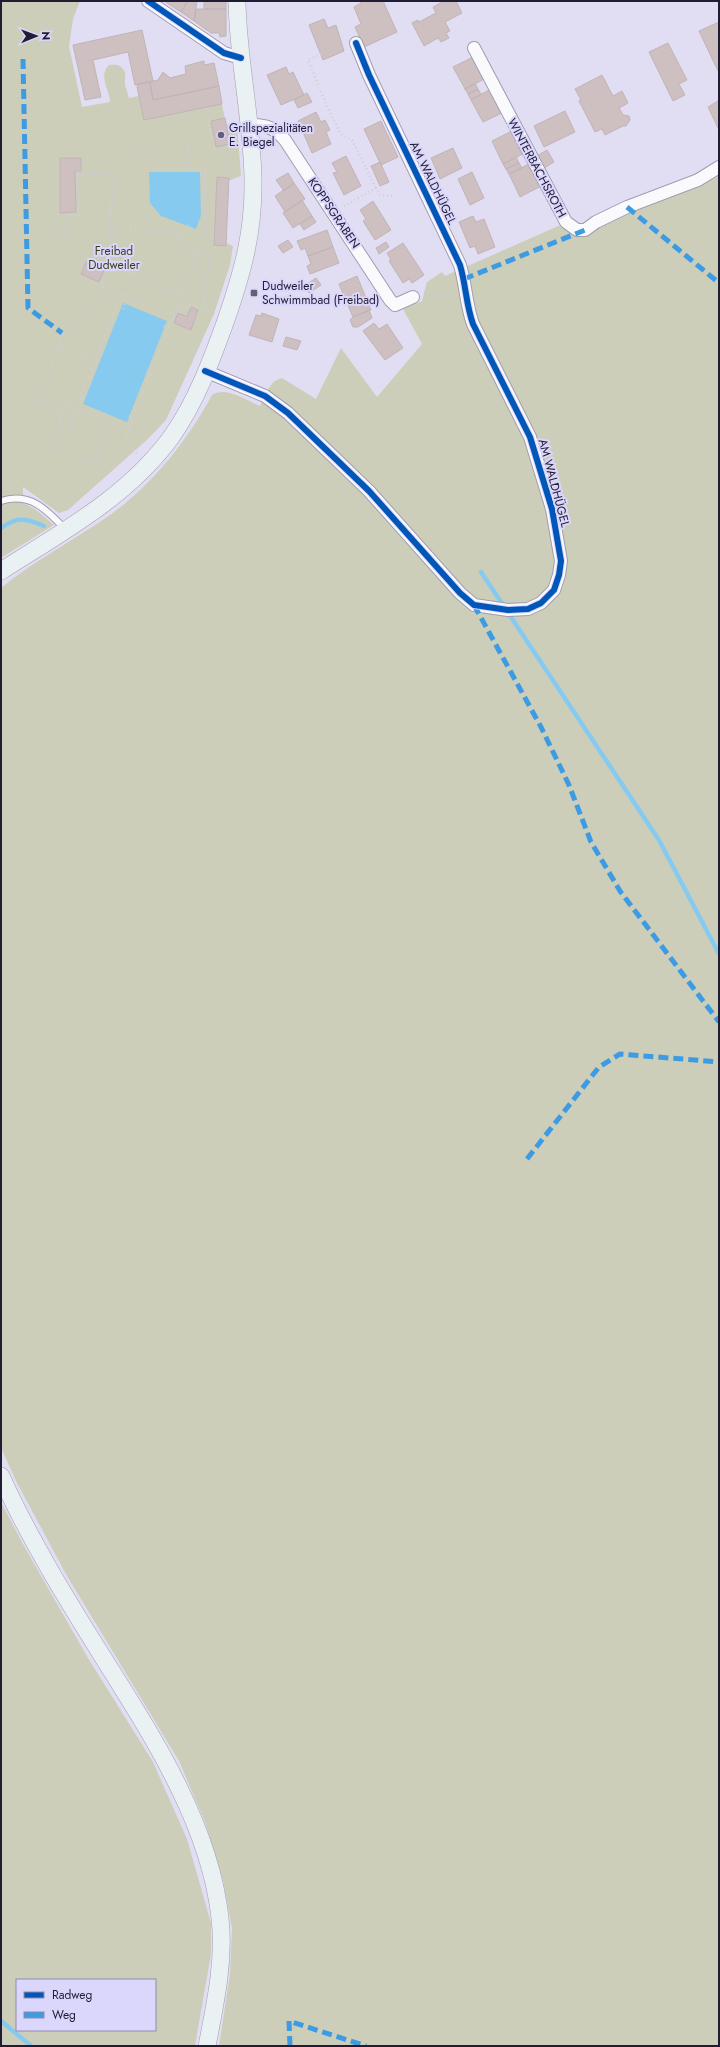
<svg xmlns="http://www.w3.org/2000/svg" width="720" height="2047" font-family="Jost,sans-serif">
<rect width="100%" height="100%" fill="#e1def4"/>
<!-- green -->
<path fill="#cdceba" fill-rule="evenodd" d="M1 1H80L73 19 69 46 82 107 110 102C109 88 98 76 109 65 117 64 121 65 125 72V85L129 98 139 96 138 84 150 82 153 100 222 104 226 125 237 123 241 176 228 181 226 243 233 246 230 265 214 314 166 420 148 439 68 510 59 513 23 487V503L35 509 54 525 1 558Z
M719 168V2046H219L230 1974 232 1928 223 1880 205 1822 179 1761 67 1576 17 1483 1 1448V588C35 560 74 540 110 515 153 484 187 441 212 395 226 386 246 400 260 406 266 395 269 381 282 378L316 399 341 348 377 397 422 344 403 309 422 301 427 282 442 272 445 276 565 223 577 230Z
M1 1502 24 1546 88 1658 153 1762 187 1839 211 1923V1954L195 2046H1ZM17 1980H155V2030H17Z"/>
<!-- water -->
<path fill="#87caef" d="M149 172H200L201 216 196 229 161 216 150 203Z
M123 303 167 321 127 422 83 404Z"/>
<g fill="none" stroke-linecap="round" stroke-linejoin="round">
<!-- stream -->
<path stroke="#87caef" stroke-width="4.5" d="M1 528C18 516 25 518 44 526
M481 572 659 840 719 954
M1 2021 31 2046"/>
</g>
<!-- building -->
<path fill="#cebfc0" stroke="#c1b4b8" d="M164 1H188L181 12Z
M188 1H197L194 21 181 12Z
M204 1H226V9H204Z
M360 1H383L397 32 364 47 355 27 361 24 354 7 361 3Z
M444 1H456L462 13 445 22 450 31 446 33 449 38 441 42 438 38 424 46 412 23 418 20 419 22 436 13 433 7Z
M196 9H226V36L220 37 219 33H211L194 21Z
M324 19 328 28 336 25 344 51 323 60 309 25Z
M719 22V71H718L699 31Z
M142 30 153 81 135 85 128 52 93 60 101 97 85 100 73 45Z
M668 43 687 80 679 84 685 95 673 101 649 52Z
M473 57 484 79 465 89 453 67Z
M204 61V65L214 63 219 86 153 100 150 82 158 80 163 72 170 78 186 74 185 66Z
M286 67 289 74 293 72 304 95 281 105 267 75Z
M602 75 613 96 622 91 628 103 619 108 623 115 629 116 630 120 626 126H623L605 135 602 129 595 132 579 101 581 100 575 89Z
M150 82 153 100 219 86 222 104 144 120 137 87 138 84Z
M475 83 478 89 468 94 465 89Z
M478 89 481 94 471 100 468 94Z
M489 90 502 113 483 122 471 100Z
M307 93 312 102 298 108 294 100Z
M718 101 719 103V130L708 107Z
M565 111 575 132 544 147 534 126Z
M316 112 321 122 325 120 330 130 326 132 331 144 312 153 298 121Z
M225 118 230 144 216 147 211 121Z
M381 121 398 157 381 165 364 129Z
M512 131 523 154 503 164 492 141Z
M453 148 462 168 440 179 431 158Z
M547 150 554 162 544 168 537 156Z
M346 156 361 186 344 195 333 173 337 172 332 163Z
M516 157 519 163 506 169 503 164Z
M60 158H81V171H75L76 212 60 213Z
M380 162 389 182 380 186 371 166Z
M519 163 522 168 509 174 506 169Z
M529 164 541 186 520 197 509 174Z
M472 172 484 198 470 205 458 179Z
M288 173 294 183 284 191 276 180Z
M217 177 229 178 226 246 214 245Z
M294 183 305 199 285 212 275 196Z
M302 200 312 216 293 228 283 213Z
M373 201 391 230 375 240 363 221 366 219 360 210Z
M312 216 316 222 304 230 300 224Z
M473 216 476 222 484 219 495 247 478 254 475 246 470 248 459 222Z
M327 230 333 247 308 256 305 248 301 250 297 241Z
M288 240 293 247 283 253 278 246Z
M386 242 389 247 379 254 376 248Z
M403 243 424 275 412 283 409 279 403 283 389 261 391 260 387 253Z
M333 247 339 263 310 274 307 266 311 264 308 256Z
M86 262 104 270 99 282 81 274Z
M357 276 371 310 353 317 339 284Z
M316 278 321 285 309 293 304 286Z
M191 307 198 310 191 330 174 323 178 313 187 317Z
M369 310 372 318 358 327H353L350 320 353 317Z
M262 313 279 319 272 342 249 335 256 315 261 316Z
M374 323 379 329 387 324 403 348 385 360 363 331Z
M286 337 301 341 297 350 283 346Z"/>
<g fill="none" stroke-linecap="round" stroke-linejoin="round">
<!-- lane casing -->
<g stroke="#a09db1" stroke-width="8">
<path id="lane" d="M1 501C30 492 46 509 65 529"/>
</g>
<!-- street casing -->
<g stroke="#a09db1" stroke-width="14">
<path id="street" d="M148 1 224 53 241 58
M474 48 566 222 577 230H585L596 222 627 207 698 180 719 167
M249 125C266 125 274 127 285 140L390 300 395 305 413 297
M205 371 265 396 288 413 369 491 460 593 474 605 508 610 528 609 541 603 554 590 559 575 561 561 552 509 530 437 473 324C466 305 466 285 460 265L369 75 356 43"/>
</g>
<!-- secondary casing -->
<g stroke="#a09db1" stroke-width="18">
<path id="secondary" d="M1 571C62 532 129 496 172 436 196 402 212 359 226 320 243 271 254 231 253 179 252 119 238 61 237 1
M1 1476C30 1540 67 1600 104 1659 153 1737 210 1825 220 1918 225 1960 215 2005 207 2046"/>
</g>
<!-- path -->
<path stroke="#ceced5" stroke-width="2.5" stroke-dasharray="1 3" stroke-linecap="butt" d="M321 54 308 60 330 113 341 134 352 140 376 188
M209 121 214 148 226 157V177
M25 123 110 127
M117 153C129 148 139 151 151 148 158 147 163 142 168 140 189 132 190 154 190 168
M200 175H205
M344 206 376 188 380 195 393 196
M79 215 78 175H114
M111 216H130L132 275
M148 216 147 218 155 231
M131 228 147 233 155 231 170 233 179 239 189 251 213 253
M179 239 190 223
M56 241V233L69 232V215H111
M110 267 182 293
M103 287 122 294
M424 292 453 295
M123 309 128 296
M202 309 212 313
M176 310 181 312 191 305 202 309 210 262 216 246
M164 326 169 328
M58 349 85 359 87 352 97 356
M98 352 103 354
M147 371 151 373
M80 398 85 399
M38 400 64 411 67 403 76 409 129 430 206 231 205 168H145V184
M129 416 133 417
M113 423 97 463 60 448 122 294 174 314
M129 430 125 441 137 454
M26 433 61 340 62 333 99 295 112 261 111 203 114 187V171
M127 433 134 435
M49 449 64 411"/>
<!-- lane -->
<use href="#lane" stroke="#fafafd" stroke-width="6"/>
<!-- street -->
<use href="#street" stroke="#fafafd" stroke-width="12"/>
<!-- secondary -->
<use href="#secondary" stroke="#eaf1f2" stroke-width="17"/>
<!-- quiet -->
<path stroke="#3c9be2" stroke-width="5" stroke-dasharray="10 5" stroke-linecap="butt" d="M23 59 28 308 62 333
M627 207 719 283
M464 279 585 230
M474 605 541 727 569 785 591 842 620 891 719 1022
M527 1159 599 1067 620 1054 719 1062
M290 2046 289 2021 366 2046"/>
<!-- cycleway casing -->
<g stroke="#dad6fc" stroke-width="8">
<path id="cycleway" d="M148 1 224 53 241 58
M205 371 265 396 288 413 369 491 460 593 474 605 508 610 528 609 541 603 554 590 559 575 561 561 552 509 530 437 473 324C466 305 466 285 460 265L369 75 356 43"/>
</g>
<!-- cycleway -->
<use href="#cycleway" stroke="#0057b8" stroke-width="6"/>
</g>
<!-- markers -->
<g fill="#646077" stroke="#dad6fc" stroke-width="1.5">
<circle cx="221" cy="135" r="4"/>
<rect x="250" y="289" width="8" height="8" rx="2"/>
</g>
<g text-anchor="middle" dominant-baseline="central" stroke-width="4" stroke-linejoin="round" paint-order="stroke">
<!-- poi labels -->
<g font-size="12" fill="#201c33" stroke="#dad6fc" text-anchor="start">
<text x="229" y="128">Grillspezialitäten<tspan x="229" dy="14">E. Biegel</tspan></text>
<text x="262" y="286">Dudweiler<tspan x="262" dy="14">Schwimmbad (Freibad)</tspan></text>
</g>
<!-- street labels -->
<g font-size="12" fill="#201c33" stroke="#dad6fc">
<text transform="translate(537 168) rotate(62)">WINTERBACHSROTH</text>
<text transform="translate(433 183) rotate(64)">AM WALDHÜGEL</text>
<text transform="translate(334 213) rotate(56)">KOPPSGRABEN</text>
<text transform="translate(554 483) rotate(75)">AM WALDHÜGEL</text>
</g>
<!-- park labels -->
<g font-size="12" fill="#3c3d18" stroke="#dad6fc">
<text x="114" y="251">Freibad<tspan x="114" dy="14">Dudweiler</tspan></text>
</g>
</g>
<!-- border -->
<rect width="720" height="2047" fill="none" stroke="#201c33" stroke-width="4"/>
<!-- legend -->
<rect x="16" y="1979" width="140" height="52" fill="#dad6fc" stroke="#908cac"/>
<rect x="24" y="1992" width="20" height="6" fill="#0057b8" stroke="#908cac"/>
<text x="52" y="1999" font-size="12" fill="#201c33">Radweg</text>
<rect x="24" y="2012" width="20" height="6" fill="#3c9be2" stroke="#908cac"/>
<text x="52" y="2019" font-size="12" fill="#201c33">Weg</text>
<!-- north arrow -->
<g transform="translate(36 36) rotate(89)" stroke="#dad6fc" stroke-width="3" paint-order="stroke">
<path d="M0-3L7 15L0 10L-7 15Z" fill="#201c33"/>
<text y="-6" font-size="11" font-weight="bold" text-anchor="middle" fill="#201c33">N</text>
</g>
</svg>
